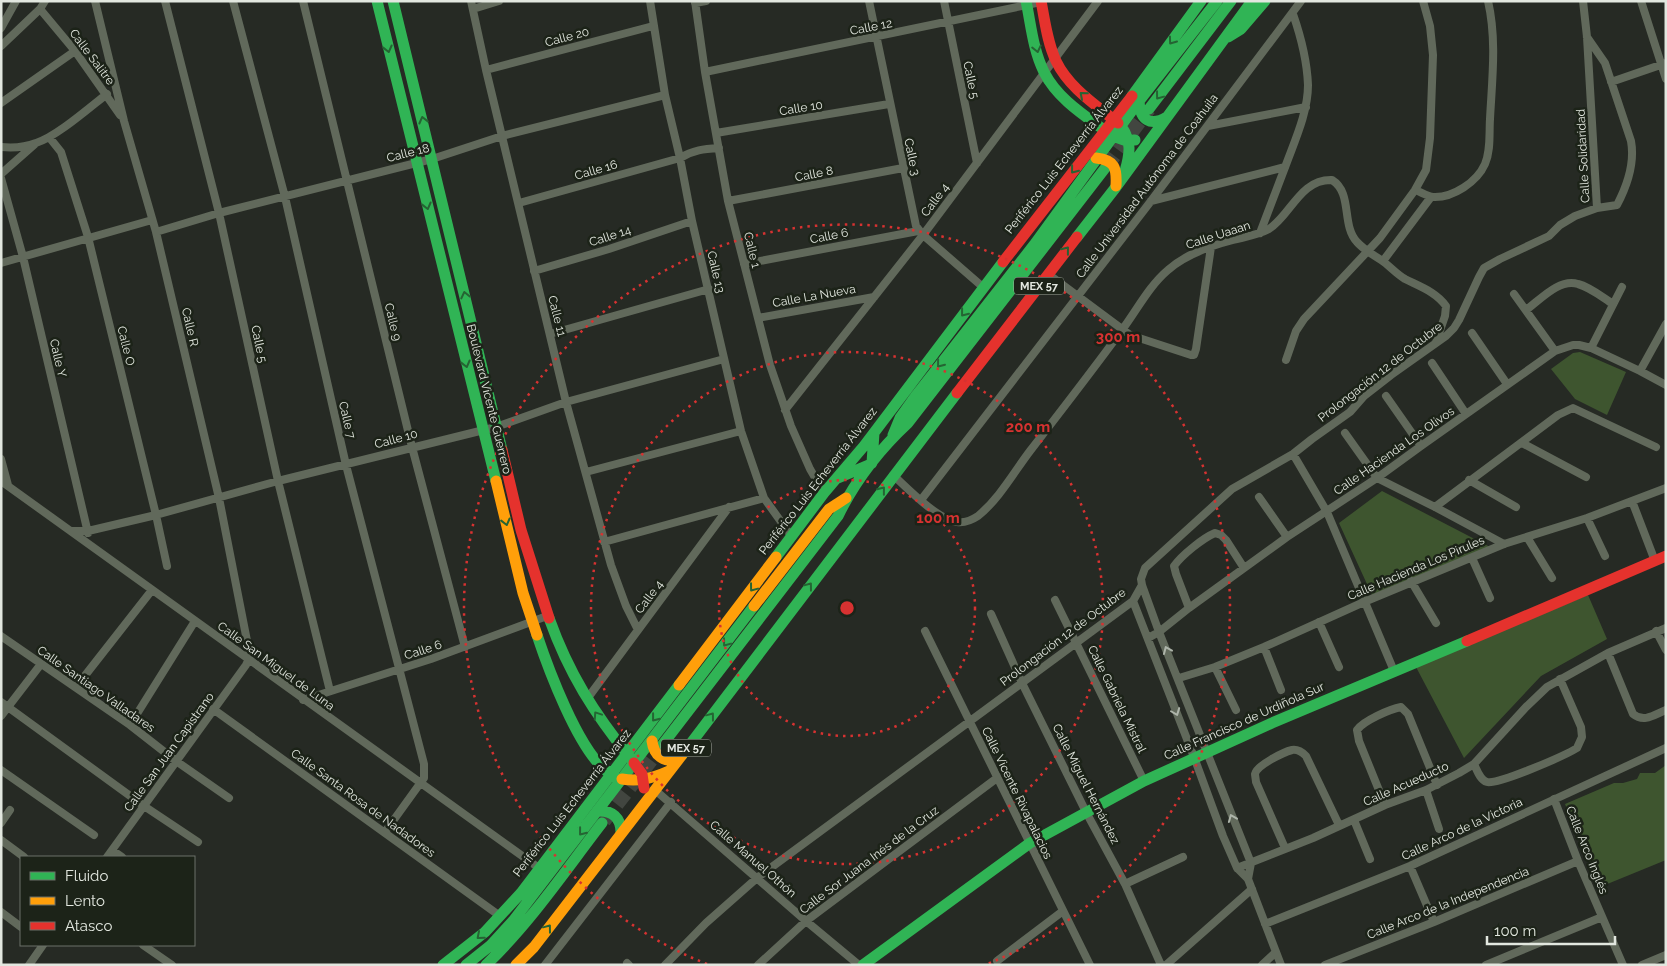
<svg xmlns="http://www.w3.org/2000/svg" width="1667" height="966" font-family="Raleway,sans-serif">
<rect width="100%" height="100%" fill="#262a24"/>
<!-- green -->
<path fill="#3e552f" d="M1580 352 1626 372 1607 415 1575 399 1551 369 1573 353Z
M1382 491 1492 548 1372 595 1339 523Z
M1588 595 1607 639 1541 676 1464 758 1416 667Z
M1666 765V860L1600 887 1565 804 1614 783H1623L1637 779 1640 773H1655Z"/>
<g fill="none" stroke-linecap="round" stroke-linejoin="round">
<!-- highway-tunnel -->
<path stroke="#424640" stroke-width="14" stroke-dasharray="14 7" stroke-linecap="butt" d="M1106 167 1149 109
M604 821 663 745"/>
<!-- street -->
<path stroke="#61695b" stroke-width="8" d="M95 1 124 121 156 232 219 498 250 656 246 665 107 857
M165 1 219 213 278 481 330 691
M233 1 285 197 346 465 424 764V778L385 832
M303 1 412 447 465 647
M471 1 486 70 566 402 611 565 626 606 638 630
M650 1 665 95 680 158 692 221 741 431 764 498 792 537
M695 1 705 72 728 201 770 365 791 426 810 469 824 493
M869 1 916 226 923 235 984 288
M944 1 977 163
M1583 1 1587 37 1597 208
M1641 1 1666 79
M695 3 706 1
M40 9 75 51 120 115
M473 9 499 1
M1 28 16 1
M1 46 40 9 45 1
M486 70 653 26
M705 72 1041 2
M1611 82 1666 63
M1 103 75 51
M1208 126 1306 107
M716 133 889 104
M49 137 61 152 88 237 156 515 167 566
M1 147C12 148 26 147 36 143 56 137 89 108 107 94
M1 174 35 144
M1 178 23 257 88 533
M1415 190C1421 192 1427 196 1433 197 1453 198 1477 182 1485 164 1491 150 1489 134 1490 119 1492 80 1497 40 1488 1
M728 201 903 168
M1151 201 1285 167
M519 203 680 158C693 150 704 149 719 148
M156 232 219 213 432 159 502 136 665 95
M1260 233C1269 209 1278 186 1287 162 1296 138 1308 111 1308 85 1307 60 1301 37 1293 14
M1383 261 1431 197
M1 263 152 220
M744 264 918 231
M534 271 609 249 692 221
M1048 274 1130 335 1191 355H1194L1196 349 1211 247
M1514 294 1555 351
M1526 310C1540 300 1559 278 1578 284 1590 287 1602 297 1613 304
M758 318 874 297
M1472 333 1507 384
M550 334 709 289
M1591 348 1622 287
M1286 360 1296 331 1304 319 1380 238 1415 190 1426 170 1430 138 1433 55 1430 26 1423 1
M1432 363 1466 414
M1640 371 1666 324
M1386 396 1421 446
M785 410 923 235 1098 1
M1345 433 1377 478 1435 507 1504 544
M1522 443 1586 477
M1293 454 1327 512 1394 671
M1 459 8 485
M586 472 741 431
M893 475C907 488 938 520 957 522 964 523 972 520 978 516 999 499 1014 472 1030 451 1061 411 1092 371 1122 330 1137 310 1149 286 1168 270 1186 254 1210 246 1233 240 1244 237 1258 235 1269 229 1291 215 1300 179 1332 180 1353 193 1341 225 1357 242 1364 250 1372 254 1381 260 1390 266 1395 273 1405 279 1421 287 1436 292 1446 306L1445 316 1436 342
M1469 480 1516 507
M1 481 539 868
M1259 497 1287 537
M921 500 1151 201 1301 1
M1632 501 1655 561
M1435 507 1558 415 1573 408 1656 447
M1587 518 1605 556
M72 531H88L156 515 278 481 496 427 566 402 724 359
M1527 537 1552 578
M604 542 764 498
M1472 558 1490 598
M1411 581 1436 623
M1055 600 1144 781
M1133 601 1194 757 1223 836 1237 868 1248 879 1281 965
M1189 608 1176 574 1174 566C1182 555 1203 538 1215 533L1221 535 1226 540 1244 568
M991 614 1022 683 1086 812 1125 884 1161 965
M1319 622 1339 667
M925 631 1090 965
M1656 631 1666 650
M1 636 130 725 176 761 229 798
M1148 638 1159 632 1189 608 1287 537 1377 478 1421 446 1555 351 1573 345H1579L1591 348 1640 371 1666 385
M1264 647 1281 690
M1608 653 1633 714C1644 723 1654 715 1666 710
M1215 667 1236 710
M1179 678 1215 667 1264 647 1364 602 1504 544 1587 518 1666 488
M76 687 152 590
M587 699 729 507
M303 700 431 659 547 616
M1 702 144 806 198 842
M213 709 500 916
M1 716 41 664
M130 725 195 621
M1474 764C1477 770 1480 780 1487 782 1498 785 1566 755 1577 748L1582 737 1581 727 1560 679
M1 770 94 835
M655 790 806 921 859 965
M1426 790 1439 829
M1554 799 1578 861 1623 965
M1385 805 1359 741 1357 730C1363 721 1390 709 1401 707L1408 714 1437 785
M1354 820 1370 859
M1 823 10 810
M1 840 24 857
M1285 848 1256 782C1256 781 1255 775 1255 774 1257 765 1284 752 1292 750 1298 749 1302 752 1306 756L1339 825
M112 850 122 857
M1410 866 1434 922
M1237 868 1313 838 1385 805 1426 790 1459 773 1474 764 1526 707 1547 687 1608 653 1666 628
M1248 879 1251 863 1159 632 1142 585 1141 579 1145 568 1232 489 1293 454 1312 439 1350 412 1364 396 1391 375 1446 336 1454 328 1459 320 1479 277 1484 268 1500 259 1549 236 1560 225 1575 216 1597 208 1617 205C1627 186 1635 163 1631 141L1605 63 1587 37
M1125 884 1183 857
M1 912 21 927
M1265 924 1410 866 1666 748
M143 945 172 965
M997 961 1063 911
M627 963 629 965
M29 965 43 945
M545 965 671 802
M665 965 706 923 757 878 1133 601 1142 585
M758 965 806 921 997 778
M1166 965 1252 889
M1262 965 1276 952
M1325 965 1434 922 1578 861
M1486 965 1602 917
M1642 965 1666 955"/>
<!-- fast -->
<path stroke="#30b455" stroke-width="11" d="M377 1 496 481
M393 1 502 450
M1026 1C1031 25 1033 50 1044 72 1058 100 1087 117 1111 135
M1228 37 1241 29 1265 1
M1132 96 1201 1
M1139 101C1140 120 1150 127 1167 117
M1149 109 1231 1
M1121 126C1132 141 1130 154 1125 171
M1113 136 1124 140H1135
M1077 237 1116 187 1252 1
M893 435 900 418 915 397 1034 245 1139 101 1217 1
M872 463 874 433
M838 478 871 464
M776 557 824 493 864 446 1003 262
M549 618C569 674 594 713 631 759
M537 635C549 671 577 745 604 769 608 772 613 775 617 778
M663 744 838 516C855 481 879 450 908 423L1106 167
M682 755 957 393
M598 811C612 810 621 818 621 832
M443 965 485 932 521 893 679 685
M466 965 491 945 513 921 754 606
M486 965C530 923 565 871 602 823
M863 965 1030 843 1144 781 1272 723 1467 641"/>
<!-- slow -->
<path stroke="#ff9f0a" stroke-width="11" d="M1096 158C1115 160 1117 168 1116 186
M496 481 523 593 537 635
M754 606 829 509 846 498
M679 685 776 557
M652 741C654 756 663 762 678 760
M622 779C639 782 653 778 669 771
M516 965 534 947 682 755"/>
<!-- jam -->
<path stroke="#e5322d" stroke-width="11" d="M1041 1C1045 21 1047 42 1056 61 1069 88 1096 105 1118 123
M1003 262 1132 96
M957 393 1077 237
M502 450 521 530 549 618
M1467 641 1666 556
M634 763 642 774 644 788"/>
</g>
<!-- one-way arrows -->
<defs><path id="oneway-chevron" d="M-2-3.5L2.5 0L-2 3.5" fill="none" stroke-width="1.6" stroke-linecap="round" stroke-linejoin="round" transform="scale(1.25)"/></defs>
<g stroke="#256433">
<use href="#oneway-chevron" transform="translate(1172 41) rotate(126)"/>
<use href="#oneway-chevron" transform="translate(388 49) rotate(76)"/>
<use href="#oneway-chevron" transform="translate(1037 49) rotate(77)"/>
<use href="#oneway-chevron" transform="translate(1083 95) rotate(-139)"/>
<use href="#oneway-chevron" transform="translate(1159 96) rotate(127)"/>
<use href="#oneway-chevron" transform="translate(423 120) rotate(-104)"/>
<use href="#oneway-chevron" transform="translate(1074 170) rotate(128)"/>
<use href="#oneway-chevron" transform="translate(427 206) rotate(76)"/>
<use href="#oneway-chevron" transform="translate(1066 250) rotate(-52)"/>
<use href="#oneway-chevron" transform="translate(465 295) rotate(-103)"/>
<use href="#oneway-chevron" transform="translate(964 313) rotate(128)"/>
<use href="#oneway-chevron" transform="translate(466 364) rotate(76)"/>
<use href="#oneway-chevron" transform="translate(940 364) rotate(128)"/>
<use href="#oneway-chevron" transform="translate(882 490) rotate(-52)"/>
<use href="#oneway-chevron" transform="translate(506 522) rotate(76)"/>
<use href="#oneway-chevron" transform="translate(809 586) rotate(-53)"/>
<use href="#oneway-chevron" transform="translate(753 588) rotate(127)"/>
<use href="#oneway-chevron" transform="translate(726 643) rotate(127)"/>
<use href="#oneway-chevron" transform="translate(597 715) rotate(-124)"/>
<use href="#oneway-chevron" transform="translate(711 716) rotate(-53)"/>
<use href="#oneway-chevron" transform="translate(655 718) rotate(128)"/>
<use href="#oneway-chevron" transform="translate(582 832) rotate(128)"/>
<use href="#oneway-chevron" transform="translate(548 928) rotate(-53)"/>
<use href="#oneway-chevron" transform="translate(480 936) rotate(139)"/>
</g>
<g stroke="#aeb5aa">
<use href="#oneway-chevron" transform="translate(1167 650) rotate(-113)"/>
<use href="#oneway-chevron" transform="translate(1176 712) rotate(69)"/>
<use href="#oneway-chevron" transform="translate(1232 818) rotate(-112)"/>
</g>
<!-- distance rings -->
<g fill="none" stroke="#d73231" stroke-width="2.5" stroke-dasharray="2.5 5">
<circle cx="847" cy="608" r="128"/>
<circle cx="847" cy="608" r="256"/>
<path d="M707 964A383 383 0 1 1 987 964"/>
</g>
<g text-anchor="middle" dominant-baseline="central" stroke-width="5" stroke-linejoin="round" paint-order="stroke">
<!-- shield labels -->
<g fill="#1c2318" stroke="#a7aca3" stroke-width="1">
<rect x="1014" y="277.5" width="50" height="17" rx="4"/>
<rect x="661" y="739.5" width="50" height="17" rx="4"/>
</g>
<g font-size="11" font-weight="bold" fill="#e2e7df">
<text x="1039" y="286">MEX 57</text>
<text x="686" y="748">MEX 57</text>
</g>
<!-- street labels -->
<g font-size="12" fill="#e2e7df" stroke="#1c2318">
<text transform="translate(871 27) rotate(-11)">Calle 12</text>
<text transform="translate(567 37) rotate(-15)">Calle 20</text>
<text transform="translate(92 57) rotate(53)">Calle Salitre</text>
<text transform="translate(971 80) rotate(78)">Calle 5</text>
<text transform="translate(801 108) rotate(-9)">Calle 10</text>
<text transform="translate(408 153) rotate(-14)">Calle 18</text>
<text transform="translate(1583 156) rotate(-93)">Calle Solidaridad</text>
<text transform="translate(912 157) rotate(78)">Calle 3</text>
<text transform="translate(1064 160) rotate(-52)">Periférico Luis Echeverría Álvarez</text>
<text transform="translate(596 170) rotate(-16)">Calle 16</text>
<text transform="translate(814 174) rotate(-11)">Calle 8</text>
<text transform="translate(1147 186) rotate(-53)">Calle Universidad Autónoma de Coahuila</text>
<text transform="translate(935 200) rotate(-53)">Calle 4</text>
<text transform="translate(1218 235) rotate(-18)">Calle Uaaan</text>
<text transform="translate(610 236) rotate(-18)">Calle 14</text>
<text transform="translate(829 236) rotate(-11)">Calle 6</text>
<text transform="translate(752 250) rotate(76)">Calle 1</text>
<text transform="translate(716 272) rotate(77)">Calle 13</text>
<text transform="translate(814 296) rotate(-10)">Calle La Nueva</text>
<text transform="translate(557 316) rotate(76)">Calle 11</text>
<text transform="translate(393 322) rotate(76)">Calle 9</text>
<text transform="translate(190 327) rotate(77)">Calle R</text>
<text transform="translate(259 344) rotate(78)">Calle 5</text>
<text transform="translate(126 346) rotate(76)">Calle O</text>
<text transform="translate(58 358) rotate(77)">Calle Y</text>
<text transform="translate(1380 372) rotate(-38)">Prolongación 12 de Octubre</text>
<text transform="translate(489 399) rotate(76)">Boulevard Vicente Guerrero</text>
<text transform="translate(347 420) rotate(77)">Calle 7</text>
<text transform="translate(396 439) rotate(-15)">Calle 10</text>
<text transform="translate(1394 451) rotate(-35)">Calle Hacienda Los Olivos</text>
<text transform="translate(818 481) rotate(-52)">Periférico Luis Echeverría Álvarez</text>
<text transform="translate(1416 568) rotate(-23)">Calle Hacienda Los Pirules</text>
<text transform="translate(649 597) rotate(-53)">Calle 4</text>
<text transform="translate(1063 637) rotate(-37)">Prolongación 12 de Octubre</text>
<text transform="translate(423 650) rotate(-18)">Calle 6</text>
<text transform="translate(276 666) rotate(36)">Calle San Miguel de Luna</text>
<text transform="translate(96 689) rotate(35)">Calle Santiago Valladares</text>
<text transform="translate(1117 699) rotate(64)">Calle Gabriela Mistral</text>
<text transform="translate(1244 721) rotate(-24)">Calle Francisco de Urdiñola Sur</text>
<text transform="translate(169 752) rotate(-54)">Calle San Juan Capistrano</text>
<text transform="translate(1086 784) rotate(63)">Calle Miguel Hernández</text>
<text transform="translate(1406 784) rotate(-24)">Calle Acueducto</text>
<text transform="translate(1017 793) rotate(64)">Calle Vicente Rivapalacios</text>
<text transform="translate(363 803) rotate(36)">Calle Santa Rosa de Nadadores</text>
<text transform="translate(572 803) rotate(-52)">Periférico Luis Echeverría Álvarez</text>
<text transform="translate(1462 829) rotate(-25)">Calle Arco de la Victoria</text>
<text transform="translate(1587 850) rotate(68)">Calle Arco Inglés</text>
<text transform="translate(753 859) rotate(41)">Calle Manuel Othón</text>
<text transform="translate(869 860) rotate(-37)">Calle Sor Juana Inés de la Cruz</text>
<text transform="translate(1448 903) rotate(-22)">Calle Arco de la Independencia</text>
</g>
</g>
<circle cx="847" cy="608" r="8" fill="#d73231" stroke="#1c2318" stroke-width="2.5"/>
<g font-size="15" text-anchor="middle" font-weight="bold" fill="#d73231" stroke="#1c2318" stroke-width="5" stroke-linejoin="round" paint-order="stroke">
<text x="1118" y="342">300 m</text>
<text x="1028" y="432">200 m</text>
<text x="938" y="523">100 m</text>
</g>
<!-- border -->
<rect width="1667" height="966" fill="none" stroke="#e2e7df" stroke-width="5"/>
<!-- legend -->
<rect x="20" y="856" width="175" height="90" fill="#1c2318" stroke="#6b7168"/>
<rect x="30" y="872" width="25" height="8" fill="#30b455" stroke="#6b7168"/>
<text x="65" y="881" font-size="15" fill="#e2e7df">Fluido</text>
<rect x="30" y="897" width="25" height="8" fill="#ff9f0a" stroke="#6b7168"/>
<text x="65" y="906" font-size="15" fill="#e2e7df">Lento</text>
<rect x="30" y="922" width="25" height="8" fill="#e5322d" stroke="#6b7168"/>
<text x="65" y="931" font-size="15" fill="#e2e7df">Atasco</text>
<!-- scale -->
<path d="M1487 936v8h128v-8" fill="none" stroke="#e2e7df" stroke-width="2.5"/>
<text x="1494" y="936" font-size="15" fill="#e2e7df" stroke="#1c2318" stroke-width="4" paint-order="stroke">100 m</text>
</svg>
